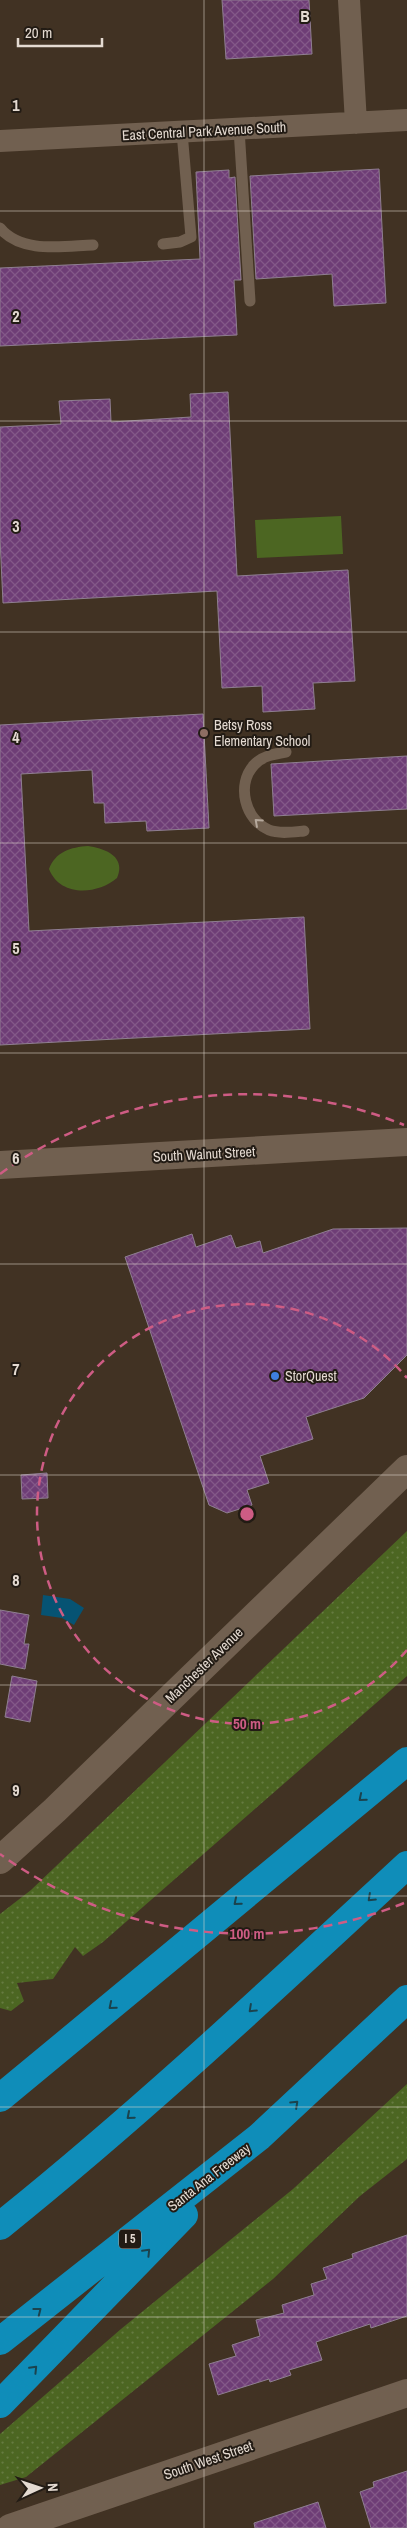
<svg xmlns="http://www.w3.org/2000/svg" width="407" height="2528" font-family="'Archivo Narrow',sans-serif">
<defs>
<pattern id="grass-dots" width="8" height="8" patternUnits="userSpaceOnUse" patternTransform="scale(1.25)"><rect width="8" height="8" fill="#4c6622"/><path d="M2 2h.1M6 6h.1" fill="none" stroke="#667b41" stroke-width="1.8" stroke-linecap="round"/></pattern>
<pattern id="building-cross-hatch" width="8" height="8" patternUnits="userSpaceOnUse" patternTransform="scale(1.25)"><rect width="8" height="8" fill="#6e3d76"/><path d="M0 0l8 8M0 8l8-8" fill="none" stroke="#835888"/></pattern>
</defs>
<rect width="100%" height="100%" fill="#413223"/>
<!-- grass -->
<path fill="url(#grass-dots)" d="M407 1531V1676L103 1942 83 1956 75 1947 53 1979 17 1983 24 2001 11 2011 0 2008V1914L31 1890Z
M407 2084V2159L360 2196 273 2279 26 2477 0 2485V2434L121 2329 293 2189Z"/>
<!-- park -->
<path fill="#4c6622" d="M341 516 343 554 257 558 255 520Z
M88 846C107 849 126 857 117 878 97 895 60 897 49 869 55 852 71 847 88 846Z"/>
<!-- water -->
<path fill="#065373" d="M43 1595 70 1599 84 1608 74 1625 62 1618 41 1615Z"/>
<!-- building -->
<path fill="url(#building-cross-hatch)" stroke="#8f7f91" d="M222 0H309L312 54 226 59Z
M379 169 386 303 334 306 332 274 256 279 250 176Z
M229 170V178L235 177 241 280H234L237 335 0 346V268L200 259 196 172Z
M228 392 237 576 348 570 355 681 313 683 315 709 263 712 262 686 222 688 217 591 3 603 0 539V427L61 424 59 401 110 399 111 422 191 417 190 394Z
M203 714 209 828 147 831 146 821 105 823 104 803H94L92 770 21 774 29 931 304 917 310 1029 0 1045V725Z
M407 756V809L274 816 271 764Z
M407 1228V1355L364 1398 306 1417 313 1439 260 1456 269 1483 247 1490 252 1505 227 1513 209 1505 125 1257 192 1234 196 1247 231 1235 236 1248 260 1241 263 1253 333 1229Z
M47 1473 48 1498 22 1499 21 1475Z
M0 1610 29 1615 24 1644H29L25 1669 0 1664Z
M12 1676 37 1681 30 1722 5 1717Z
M407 2235V2316L371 2328 370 2324 316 2342 322 2360 289 2370 291 2375 270 2382 269 2379 218 2395 209 2364 236 2356 232 2345 260 2336 256 2320 284 2313 282 2305 314 2295 311 2284 327 2279 323 2268 353 2258 352 2254Z
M407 2471V2528H371L360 2492 374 2487 373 2482Z
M318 2502 326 2528H255L254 2523Z"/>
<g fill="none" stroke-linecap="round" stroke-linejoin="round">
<!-- service -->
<path stroke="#716050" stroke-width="11" d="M239 129 250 301
M0 228C21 254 64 246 93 245
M163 244 180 242 191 237 182 132
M286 752C274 754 262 756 254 765 236 785 245 820 269 830 279 834 293 832 304 831"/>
<!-- minor -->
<path stroke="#716050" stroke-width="22" d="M349 0 356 123
M0 141 407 120"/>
<!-- tertiary -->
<path stroke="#716050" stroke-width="28" d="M0 1165 407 1142
M0 1860 55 1810 407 1469
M10 2528 407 2393"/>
<!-- motorway -->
<path stroke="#0f8db9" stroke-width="28" d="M0 2098 407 1761
M0 2226C142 2112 274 1988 407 1865
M0 2341 259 2137 407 1999
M0 2404 184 2215"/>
</g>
<!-- one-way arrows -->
<defs><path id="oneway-chevron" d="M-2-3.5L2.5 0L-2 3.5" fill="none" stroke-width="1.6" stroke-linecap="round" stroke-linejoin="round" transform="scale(1.25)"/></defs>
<use stroke="#b6a99d" href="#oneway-chevron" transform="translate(258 822) rotate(-138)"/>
<g stroke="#1b434e">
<use href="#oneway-chevron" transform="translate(362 1798) rotate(140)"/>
<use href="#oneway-chevron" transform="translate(371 1898) rotate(137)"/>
<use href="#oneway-chevron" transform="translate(237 1902) rotate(140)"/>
<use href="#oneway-chevron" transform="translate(112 2006) rotate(140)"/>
<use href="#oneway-chevron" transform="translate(252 2009) rotate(137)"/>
<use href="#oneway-chevron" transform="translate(295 2104) rotate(-43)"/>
<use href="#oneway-chevron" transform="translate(130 2116) rotate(139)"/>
<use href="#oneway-chevron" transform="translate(147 2252) rotate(-46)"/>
<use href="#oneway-chevron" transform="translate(38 2311) rotate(-38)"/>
<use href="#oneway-chevron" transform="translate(34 2369) rotate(-46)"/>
</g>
<!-- grid -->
<path fill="none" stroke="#e4dad1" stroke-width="1" stroke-opacity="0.55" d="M204 0V2528M0 211H407M0 421H407M0 632H407M0 843H407M0 1053H407M0 1264H407M0 1475H407M0 1685H407M0 1896H407M0 2107H407M0 2317H407"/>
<!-- distance rings -->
<g fill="none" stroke="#ce5c84" stroke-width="2.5" stroke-dasharray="9 6">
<path d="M407 1650A210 210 0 1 1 407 1378"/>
<path d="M404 1903A420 420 0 0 1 0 1854M0 1174A420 420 0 0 1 404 1125"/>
</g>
<!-- markers -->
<circle fill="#8d6e63" stroke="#221b14" stroke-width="2" cx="204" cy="733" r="5"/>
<circle fill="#3f7fe0" stroke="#221b14" stroke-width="2" cx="275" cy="1376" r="5"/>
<g text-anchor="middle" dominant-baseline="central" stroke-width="4" stroke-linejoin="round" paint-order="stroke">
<!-- shield labels -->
<rect fill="#221b14" stroke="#aaa198" stroke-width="1" x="119" y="2229.5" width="22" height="19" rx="4"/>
<g font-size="12" font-weight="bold" fill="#e4dad1">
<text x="130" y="2239">I 5</text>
</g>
<!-- street labels -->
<g font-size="14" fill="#e4dad1" stroke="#221b14">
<text transform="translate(204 131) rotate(-3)">East Central Park Avenue South</text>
<text transform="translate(204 1154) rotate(-3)">South Walnut Street</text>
<text transform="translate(204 1665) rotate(-44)">Manchester Avenue</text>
<text transform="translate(209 2177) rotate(-38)">Santa Ana Freeway</text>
<text transform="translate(208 2460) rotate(-19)">South West Street</text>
</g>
<!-- poi labels -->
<g font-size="14" fill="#e4dad1" stroke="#221b14" text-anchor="start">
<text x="214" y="725">Betsy Ross<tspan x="214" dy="16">Elementary School</tspan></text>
<text x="285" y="1376">StorQuest</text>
</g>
</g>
<g font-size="16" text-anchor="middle" font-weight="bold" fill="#e4dad1" stroke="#221b14" stroke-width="4" stroke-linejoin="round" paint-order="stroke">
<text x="305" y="22">B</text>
<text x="16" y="111">1</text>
<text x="16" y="322">2</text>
<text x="16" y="532">3</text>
<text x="16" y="743">4</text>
<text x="16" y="954">5</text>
<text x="16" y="1164">6</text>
<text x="16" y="1375">7</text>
<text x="16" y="1586">8</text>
<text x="16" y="1796">9</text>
</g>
<circle cx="247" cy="1514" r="8" fill="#ce5c84" stroke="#221b14" stroke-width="2.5"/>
<g font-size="15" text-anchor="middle" font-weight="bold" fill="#ce5c84" stroke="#221b14" stroke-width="4" stroke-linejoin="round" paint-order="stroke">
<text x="247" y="1729">50 m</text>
<text x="247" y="1939">100 m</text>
</g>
<!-- north arrow -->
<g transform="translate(40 2488) rotate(87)" stroke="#221b14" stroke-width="4" paint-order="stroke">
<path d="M0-4L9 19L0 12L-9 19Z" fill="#e4dad1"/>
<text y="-8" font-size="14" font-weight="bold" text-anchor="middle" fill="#e4dad1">N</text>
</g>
<!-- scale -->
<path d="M18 38v8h84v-8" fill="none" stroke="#e4dad1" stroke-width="2.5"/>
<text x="25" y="38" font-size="15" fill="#e4dad1" stroke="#221b14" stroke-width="4" paint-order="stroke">20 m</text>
</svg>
